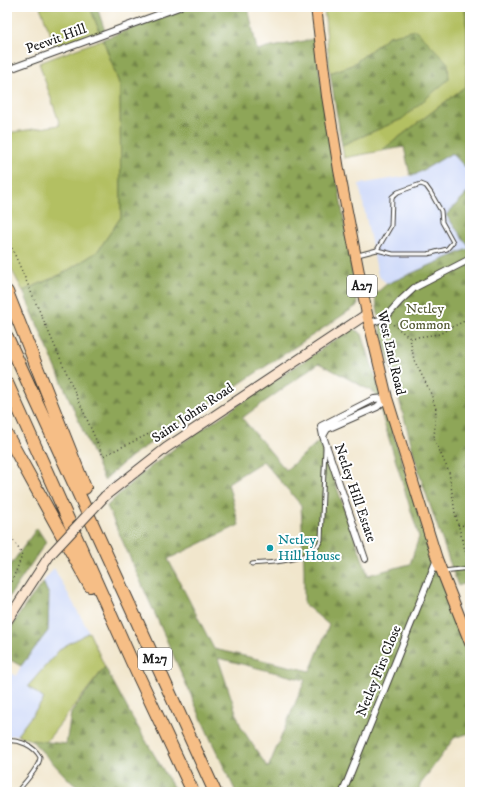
<svg xmlns="http://www.w3.org/2000/svg" width="477" height="799" font-family="'IM FELL DW Pica',serif">
<defs>
<pattern id="forest-firs" width="22" height="20" patternUnits="userSpaceOnUse"><rect width="22" height="20" fill="#8ea658"/><path d="M5 1l3.5 6h-7zM16 11l3.5 6h-7z" fill="#738648"/></pattern>
</defs>
<rect width="100%" height="100%" fill="#fff"/>
<filter id="ink" filterUnits="userSpaceOnUse"><feTurbulence type="fractalNoise" baseFrequency=".025" numOctaves="2"/><feDisplacementMap in="SourceGraphic" scale="8" xChannelSelector="R" yChannelSelector="G"/><feConvolveMatrix kernelMatrix="1 2 1 2 8 2 1 2 1" color-interpolation-filters="sRGB"/></filter>
<filter id="wash" filterUnits="userSpaceOnUse"><feTurbulence type="fractalNoise" baseFrequency=".012" numOctaves="4" result="noise"/><feDisplacementMap in="SourceGraphic" scale="16" xChannelSelector="R" yChannelSelector="G"/><feGaussianBlur stdDeviation="0.9" result="paint"/><feColorMatrix in="noise" values="0 0 0 0 0 0 0 0 0 0 0 0 0 0 0 0 0 1.4 0 .05"/><feComposite in="paint" operator="in"/></filter>
<g filter="url(#wash)">
<rect width="100%" height="100%" fill="#f1e6cc"/>
<!-- built -->
<path fill="#cfdaf9" d="M452 153 470 172V190L446 215 470 248 387 284 378 275 359 184 415 175Z
M54 568 89 632 61 648 29 685 44 699 17 735 7 736V673L8 671 16 676 21 666 48 631 49 595 43 582Z"/>
<!-- grass -->
<path fill="#b3c062" stroke="#686e3f" d="M40 7H90L100 33 56 48Z
M324 7H468L465 9 467 32 466 86 381 151 344 158 342 145 402 119 389 36 352 65 330 73Z
M103 39 120 86 121 217 97 252 62 274 23 291 7 261V133L60 125 39 63Z
M89 632 105 667 42 747 31 740 17 735 44 699 28 686 61 648Z"/>
<!-- forest -->
<path fill="url(#forest-firs)" stroke="#55613a" fill-rule="evenodd" d="M90 7H97L105 31 100 33Z
M190 7H248L257 50 314 39 358 305 131 456 104 480 23 291 62 274 97 252 121 217 120 86 103 39Z
M468 7H470V172L452 153 415 175H410L404 147 381 151 466 86 467 33 465 8Z
M416 30 448 63 449 79 402 119 342 145 330 73 352 65 389 36Z
M470 190V582L458 586 420 476 381 333 375 294 387 284 470 248 446 215Z
M353 328 362 334 427 541 470 655V733L454 738 420 785V792H236L210 738 107 506 134 480 176 447ZM319 363 375 393 419 537 410 564 368 575 320 440 286 470 242 418ZM263 461 301 505 304 568V604L329 625 310 671 214 649 168 559 239 525 228 483ZM218 658 305 680 268 768 241 727Z
M37 528 46 542 7 600V570Z
M43 582 49 595 48 631 21 666 7 658V635L22 610Z
M105 667 132 717 176 792H84L71 782 31 740 66 744 71 713Z"/>
</g>
<g filter="url(#ink)">
<g fill="none" stroke-linecap="round" stroke-linejoin="round">
<!-- service casing -->
<g stroke="#3c3a36" stroke-width="5">
<path id="service" d="M358 255 377 250 393 254H428L447 249 453 242 442 222 441 211 431 193 426 186 421 184 412 187 398 192 392 197 391 226 377 250
M252 564C274 562 311 562 321 540L325 448
M443 571 470 568
M7 741C19 739 34 746 40 757 40 767 24 783 17 792"/>
</g>
<!-- minor casing -->
<g stroke="#3c3a36" stroke-width="8">
<path id="minor" d="M7 70 179 7
M370 323 385 318 400 301 414 288 470 259
M323 436 327 429 377 407 387 398
M365 559 323 436 321 426 374 399 387 398
M343 792 437 559"/>
</g>
<!-- secondary casing -->
<g stroke="#3c3a36" stroke-width="11">
<path id="secondary" d="M105 496 166 448 367 314
M7 621 50 555"/>
</g>
<!-- primary casing -->
<g stroke="#3c3a36" stroke-width="12">
<path id="primary" d="M316 7 327 96 339 170 367 314 387 398 437 559 470 643"/>
</g>
<!-- motorway casing -->
<g stroke="#3c3a36" stroke-width="14">
<path id="motorway" d="M7 292 85 488
M7 337 215 792
M7 383 132 662 193 792
M7 435 90 586"/>
</g>
<!-- path -->
<path stroke="#3c3a36" stroke-width="1.5" stroke-dasharray="1 3" stroke-linecap="butt" d="M7 237 103 456 151 433 161 442
M390 322 410 338
M458 525 470 526
M7 531C12 539 19 547 22 556L7 593
M470 562 468 561 455 513 449 472 434 439 436 409 430 391 414 360 410 338 439 334 470 318"/>
<!-- service -->
<use href="#service" stroke="#fff" stroke-width="3"/>
<!-- minor -->
<use href="#minor" stroke="#fff" stroke-width="6"/>
<!-- secondary -->
<use href="#secondary" stroke="#fbe5cf" stroke-width="9"/>
<!-- primary -->
<use href="#primary" stroke="#f6be86" stroke-width="10"/>
<!-- motorway -->
<use href="#motorway" stroke="#f6be86" stroke-width="12"/>
<!-- secondary-bridge casing -->
<g stroke="#3c3a36" stroke-width="11" stroke-linecap="butt">
<path id="secondary-bridge" d="M50 555 105 496"/>
</g>
<!-- secondary-bridge -->
<use href="#secondary-bridge" stroke="#fbe5cf" stroke-width="9"/>
</g>
</g>
<!-- markers -->
<circle fill="#0f9aa8" stroke="#fff" stroke-width="1.5" cx="270" cy="548" r="4"/>
<g text-anchor="middle" dominant-baseline="central" stroke-width="4" stroke-linejoin="round" paint-order="stroke">
<!-- shield labels -->
<g fill="#fff" stroke="#606060" stroke-width="1">
<rect x="347" y="275" width="30" height="22" rx="3"/>
<rect x="138" y="648" width="34" height="22" rx="3"/>
</g>
<g font-size="13" font-weight="bold" fill="#1c1c1c">
<text x="362" y="286">A27</text>
<text x="155" y="659">M27</text>
</g>
<!-- street labels -->
<g font-size="14" fill="#1c1c1c" stroke="#fff">
<text transform="translate(56 39) rotate(-20)">Peewit Hill</text>
<text transform="translate(391 353) rotate(77)">West End Road</text>
<text transform="translate(193 413) rotate(-34)">Saint Johns Road</text>
<text transform="translate(355 493) rotate(71)">Netley Hill Estate</text>
<text transform="translate(379 671) rotate(-68)">Netley Firs Close</text>
</g>
<!-- park labels -->
<g font-size="14" fill="#585e38" stroke="#fff">
<text x="425" y="309">Netley<tspan x="425" dy="16">Common</tspan></text>
</g>
<!-- culture labels -->
<g font-size="14" fill="#0d838f" stroke="#fff" text-anchor="start">
<text x="278" y="540">Netley<tspan x="278" dy="16">Hill House</tspan></text>
</g>
</g>
<!-- margin -->
<rect width="477" height="799" fill="none" stroke="#fff" stroke-width="24"/>
</svg>
